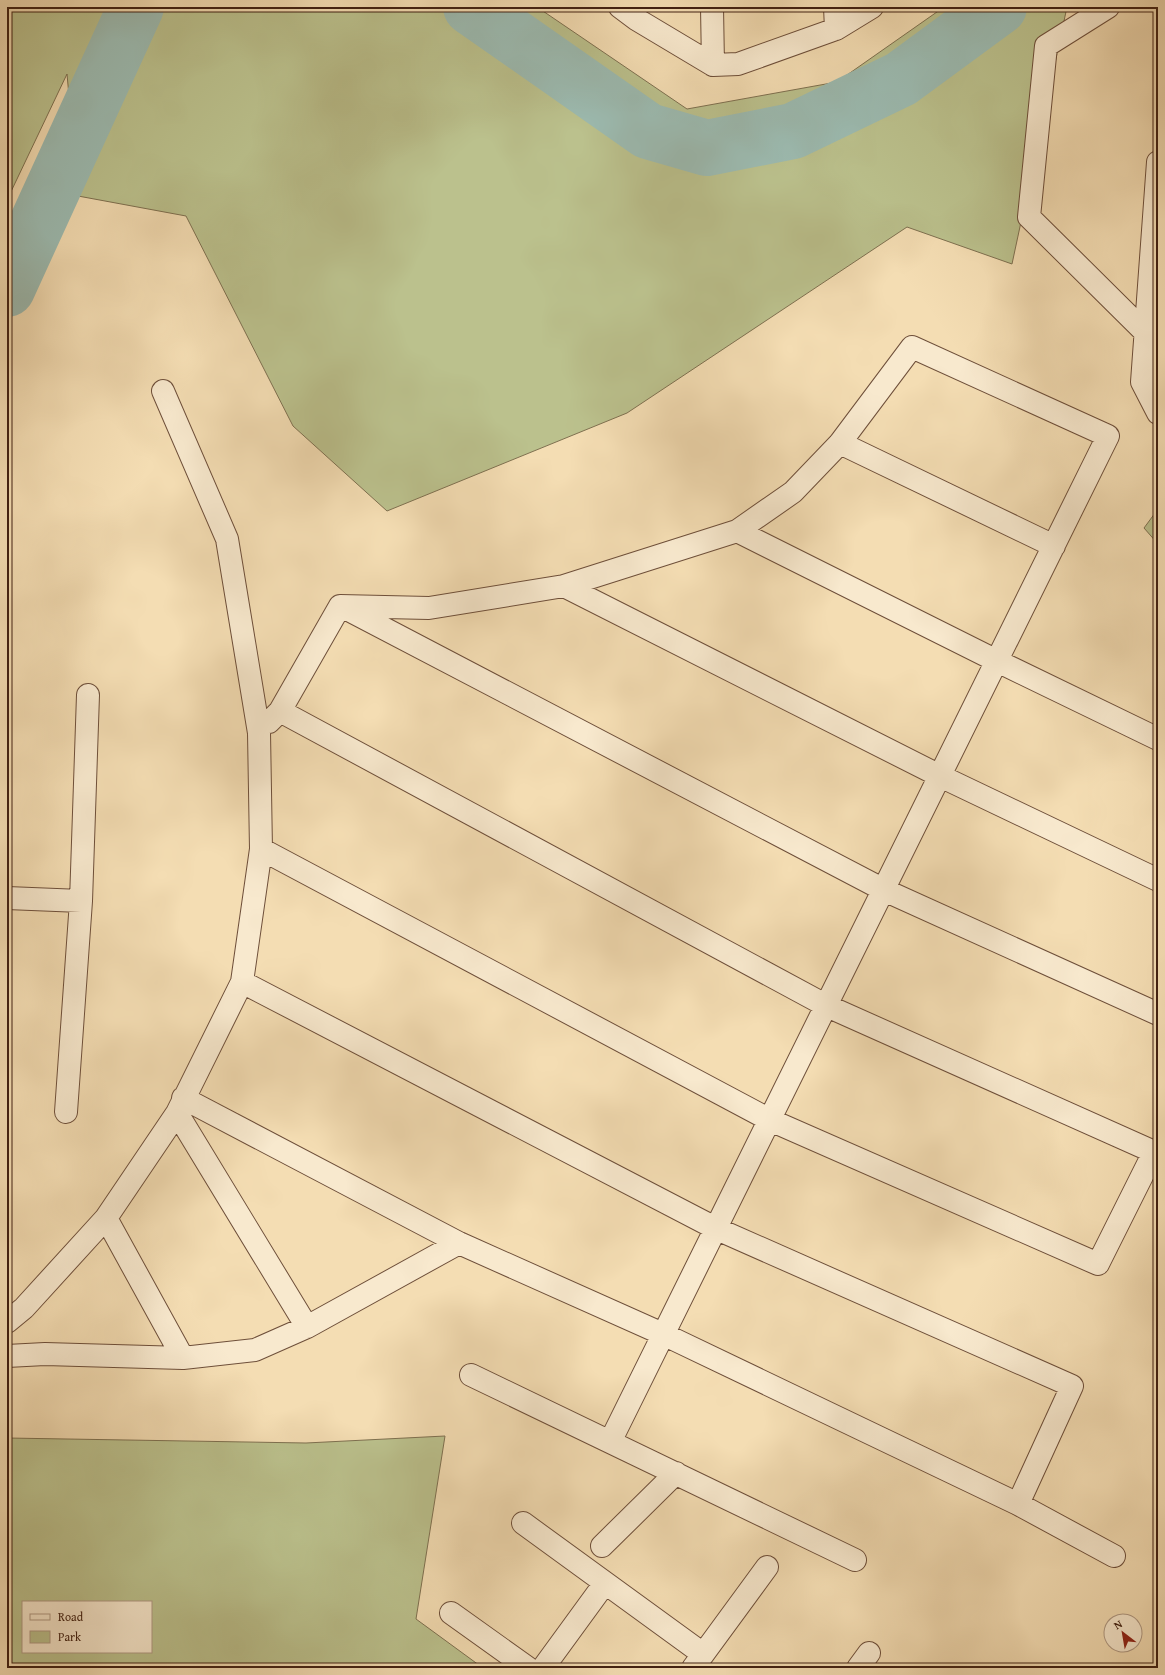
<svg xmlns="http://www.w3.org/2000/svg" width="1165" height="1675" font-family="'Gentium Book Plus',serif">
<rect width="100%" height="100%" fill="#f4ddb3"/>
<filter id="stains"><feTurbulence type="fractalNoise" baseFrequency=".005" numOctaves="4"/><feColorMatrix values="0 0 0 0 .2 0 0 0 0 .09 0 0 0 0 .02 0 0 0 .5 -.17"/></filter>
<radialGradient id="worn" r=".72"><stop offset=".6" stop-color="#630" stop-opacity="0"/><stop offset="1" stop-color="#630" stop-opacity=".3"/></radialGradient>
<!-- green -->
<path fill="#bbc18d" stroke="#7e7050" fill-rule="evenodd" d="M7 7H537L687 109 837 82 944 7H1067L1012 264 907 227 627 413 387 511 293 426 186 216 78 196 67 74 7 200Z
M1158 509V544L1144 528Z
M445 1436 416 1619 483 1668H7V1438L306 1443ZM23 1602H151V1652H23Z"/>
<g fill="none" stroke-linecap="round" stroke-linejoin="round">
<!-- river -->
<path stroke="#9cbbb1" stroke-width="56" d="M471 7 648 131 707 148 793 131 901 79 999 7
M7 289 136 7"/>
<!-- minor casing -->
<g stroke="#6e4f3a" stroke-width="24">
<path id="minor" d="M620 7 636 19 713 65 738 64 836 29 872 7
M712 7 713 65
M835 7 836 29
M1108 7 1046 46 1029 217 1145 332
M1158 162 1142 382 1158 413
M840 443 1054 546
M737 531 997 661 1158 739
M564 586 940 776 1158 880
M340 606 429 608 564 586 737 531 793 492 840 443 912 347 1108 436 610 1442
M345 608 884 890 1158 1014
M269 722 280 711 340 606
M261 849 770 1120 1098 1264 1154 1152 827 1006 280 711
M7 898 81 901
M242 982 717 1229 1072 1386 1018 1504
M183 1098 459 1243 665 1335 1018 1504 1114 1556
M66 1112 81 901 88 695
M177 1113 307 1327
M106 1218 183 1358
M7 1322 24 1308 106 1218 177 1113 242 982 261 849 259 733 227 539 163 391
M7 1356 45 1354 183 1358 255 1350 307 1327 459 1243
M471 1375 855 1560
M523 1523 703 1654
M602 1546 676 1473
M451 1613 528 1668
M543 1668 605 1583
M693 1668 767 1567
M858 1668 869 1653"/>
</g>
<!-- minor -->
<use href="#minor" stroke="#f8e9ce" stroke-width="22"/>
</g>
<!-- margin -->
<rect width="1165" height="1675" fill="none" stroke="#f4ddb3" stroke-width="24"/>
<rect x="8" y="8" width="1149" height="1659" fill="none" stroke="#412012" stroke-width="2"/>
<rect x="12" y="12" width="1141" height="1651" fill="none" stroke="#412012"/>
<!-- legend -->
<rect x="22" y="1601" width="130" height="52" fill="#f8e9ce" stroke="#af9983"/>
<rect x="30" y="1614" width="20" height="6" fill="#f8e9ce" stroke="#af9983"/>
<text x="58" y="1621" font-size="12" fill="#412012">Road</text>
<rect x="30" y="1631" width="20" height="12" fill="#bbc18d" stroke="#af9983"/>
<text x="58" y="1641" font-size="12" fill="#412012">Park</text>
<!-- north arrow -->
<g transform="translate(1123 1633) rotate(329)"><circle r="19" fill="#f8e9ce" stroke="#af9983"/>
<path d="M0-3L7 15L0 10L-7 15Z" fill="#8f2418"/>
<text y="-6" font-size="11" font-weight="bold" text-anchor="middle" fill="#412012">N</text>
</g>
<rect width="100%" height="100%" filter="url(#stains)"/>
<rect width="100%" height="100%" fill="url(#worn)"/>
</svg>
